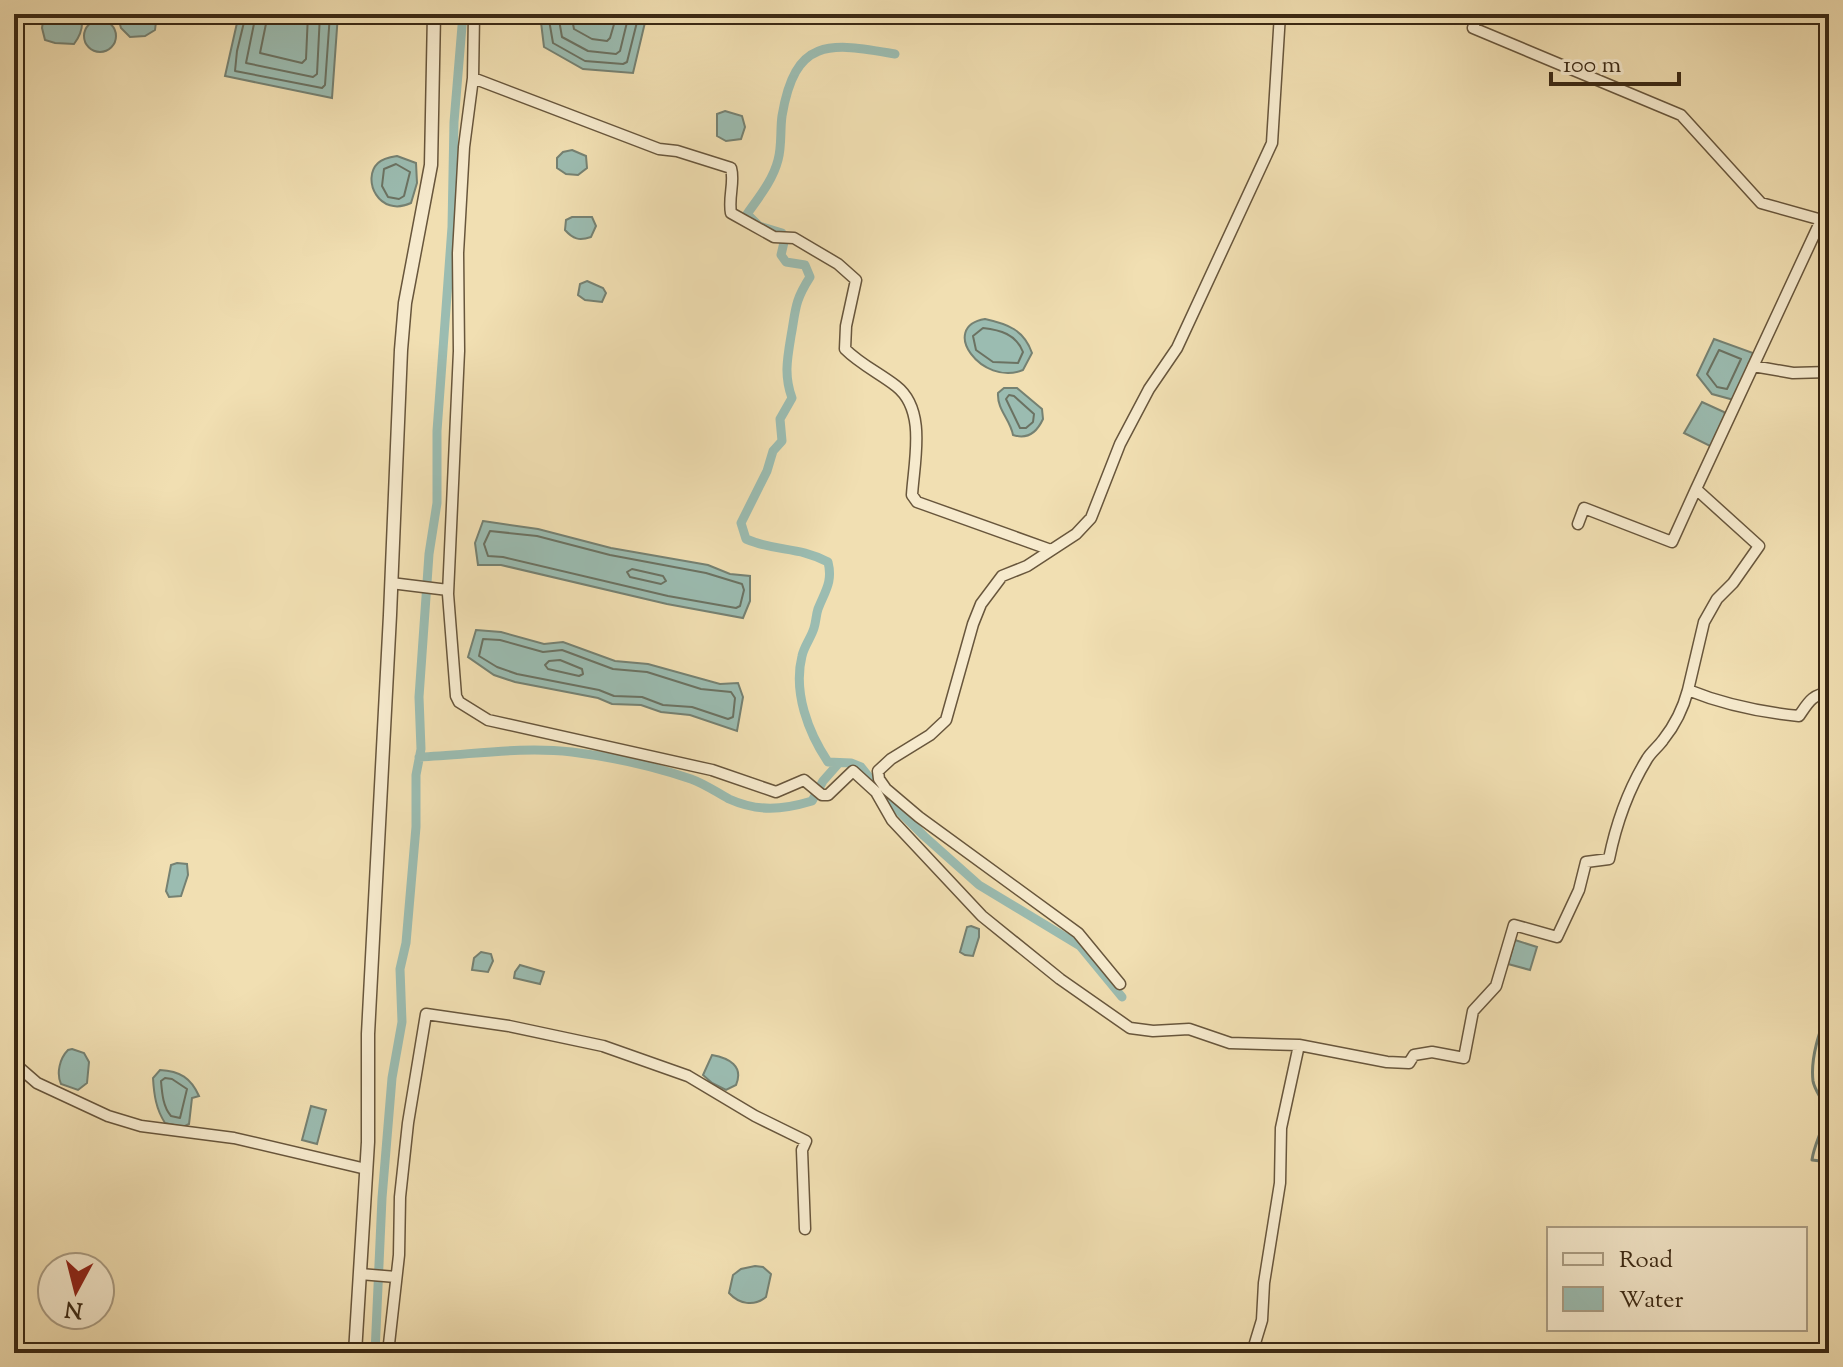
<svg xmlns="http://www.w3.org/2000/svg" width="1843" height="1367" font-family="'Sorts Mill Goudy',serif">
<rect width="100%" height="100%" fill="#f1dfb2"/>
<filter id="stains"><feTurbulence type="fractalNoise" baseFrequency=".0025" numOctaves="4"/><feColorMatrix values="0 0 0 0 .2 0 0 0 0 .09 0 0 0 0 .02 0 0 0 .5 -.17"/></filter>
<radialGradient id="worn" r=".72"><stop offset=".6" stop-color="#630" stop-opacity="0"/><stop offset="1" stop-color="#630" stop-opacity=".3"/></radialGradient>
<!-- water -->
<path fill="#9bbcb1" stroke="#758172" stroke-width="2" d="M44 14 81 16C84 26 80 36 74 44L55 43 45 40 42 28Z
M117 14H157L155 30 145 36 130 37 121 28Z
M239 14H338L332 98 225 76Z
M540 14H647L633 73 583 69 544 47Z
M84 36a16 16 0 1 1 32 0a16 16 0 1 1-32 0Z
M725 111 742 116 745 127 741 139 726 141 717 136V114Z
M572 150 586 156 587 168 578 175 566 174 557 168V158L563 152Z
M397 156 416 163 417 183 411 203C379 218 361 179 378 163 382 159 391 157 397 156Z
M572 217H592L596 226 591 237C579 241 573 239 565 230L566 220Z
M587 281 603 288 606 293 602 302 585 300 578 295 580 284Z
M985 319C1008 324 1024 330 1032 353L1023 370C982 387 938 327 985 319Z
M1714 339 1753 353 1734 400 1712 394 1697 375Z
M1004 388H1017L1042 409 1043 419C1037 432 1028 440 1013 435 1010 419 997 410 998 393Z
M1702 402 1724 412 1726 417 1712 447 1684 433Z
M483 521 538 529 611 548 708 565 730 574 750 576V601L743 618 667 604 501 565H478L475 543Z
M476 630 501 632 544 644 563 642 615 661 648 664 720 684 738 683 743 697 737 731 690 715 661 712 641 705 612 704 598 698 515 682 494 675 468 657Z
M177 863 187 864 188 875 181 896 169 897 166 891 171 865Z
M971 926 979 929V937L973 956 965 955 960 952 967 927Z
M1515 940 1537 947 1530 970 1508 964Z
M481 952 491 954 493 961 488 972 472 970 474 958Z
M520 965 544 972 540 984 514 978 515 972Z
M72 1049 84 1053 89 1062 87 1083 78 1090 61 1084C56 1073 60 1058 68 1050Z
M712 1055C729 1058 744 1066 736 1085L726 1090 712 1083 703 1075Z
M160 1070C180 1071 191 1078 199 1096L192 1098 189 1124 183 1127 165 1123C156 1109 154 1095 153 1078Z
M311 1106 326 1110 317 1144 302 1140Z
M755 1266 763 1267 771 1274 766 1297C754 1307 739 1304 729 1293L733 1275 741 1269Z"/>
<g fill="none" stroke-linecap="round" stroke-linejoin="round">
<!-- shore -->
<path stroke="#6b7262" stroke-width="2" d="M246 14 237 51 235 71 322 88 325 85 330 14
M256 14 246 63 313 77 317 74 320 14
M268 14 260 53 302 63 306 59 308 14
M548 14 553 43 585 61 623 64 627 62 639 14
M558 14 562 37 588 51 616 54 620 51 629 14
M571 14 574 29 592 39 607 41 610 38 617 14
M396 164 410 172 404 196 399 199 388 197 382 186 384 169Z
M983 328C1000 330 1016 334 1023 352L1018 363 993 362 976 350 973 336Z
M1719 350 1741 359 1727 389 1717 387 1707 374Z
M1009 395 1014 396 1034 414 1033 422 1026 428H1020L1006 399Z
M490 531 537 536 610 555 706 573 742 584 744 590 740 606 736 608 668 596 503 557 488 556 484 544Z
M632 569 663 576 666 581 661 584 630 577 627 572Z
M483 639 500 640 543 652 562 650 613 669 647 672 701 689 731 692 735 698 733 717 728 719 692 707 663 705 642 697 614 696 599 690 517 674 497 667 479 656Z
M549 661 560 660 582 669 583 674 579 676 548 669 545 665Z
M165 1078 172 1079 187 1089 180 1118 171 1116C163 1107 162 1093 161 1081Z"/>
<!-- stream -->
<path stroke="#758172" stroke-width="3" d="M1829 1006C1821 1028 1810 1056 1813 1081 1815 1092 1824 1100 1825 1110 1826 1126 1814 1143 1812 1160L1829 1162"/>
<!-- canal -->
<path stroke="#9bbcb1" stroke-width="9" d="M782 233 759 226 747 214C759 197 773 180 778 160 782 146 780 130 782 116 795 38 828 42 895 54
M785 238 781 255 786 262 805 265 810 277C794 302 796 309 791 336 787 360 784 376 792 398L780 419 782 441 773 451 767 471 741 523 746 539C776 552 798 546 828 562 833 582 825 591 818 609 816 615 816 622 814 628 811 638 804 646 802 656 793 692 808 732 828 762L851 763 861 767 885 797 924 836 979 885 1080 946 1122 997
M419 757C471 755 520 746 572 752 612 757 653 766 691 779 705 784 716 792 729 799 758 812 782 810 812 801L823 781 838 764
M375 1353 382 1198 392 1078 402 1022 400 969 406 943 416 827V775L421 749 419 697 429 554 437 503V431L452 227 454 122 463 14"/>
<!-- minor casing -->
<g stroke="#68563c" stroke-width="13">
<path id="minor" d="M474 14 473 78 464 147 458 253 459 351 448 594 456 696 459 702 488 720 712 770 776 792 804 780 822 795H828L853 771 876 792 892 820 982 916 1060 979 1130 1028 1153 1031 1189 1029 1230 1043 1299 1045 1387 1062 1409 1063 1414 1055 1432 1052 1464 1058 1473 1011 1496 986 1514 925 1557 937 1579 890 1586 862 1609 859C1616 824 1628 790 1647 759 1651 752 1658 747 1663 740 1675 725 1683 709 1688 690
M1478 14 1473 28 1681 115 1761 203 1829 222
M473 78 659 149 677 151 731 168C735 182 728 197 731 213L774 237 794 238 838 264 856 280 846 326 845 349C860 364 879 373 896 386 927 410 914 461 912 495L917 502 1051 550
M1822 218 1696 489 1759 546 1733 583 1717 599 1704 622 1688 690C1725 705 1759 712 1799 716 1808 703 1812 694 1829 693
M1753 366 1793 373 1829 372
M1578 524 1584 508 1672 542 1696 489
M391 583 448 590
M1120 984 1078 933 919 817 886 789 879 779 878 771 891 759 930 735 946 720 973 624 981 604 1002 576 1027 566 1076 534 1091 518 1120 444 1149 389 1177 348 1272 143 1280 14
M14 1063 37 1083 108 1116 141 1126 234 1138 366 1169
M360 1274 396 1277
M388 1353 399 1255 400 1197 408 1123 426 1014 509 1026 603 1046 688 1076 755 1116 806 1141 802 1150 805 1229
M1252 1353 1262 1320 1264 1283 1280 1183 1281 1128 1299 1045"/>
</g>
<!-- tertiary casing -->
<g stroke="#68563c" stroke-width="15">
<path id="tertiary" d="M355 1353 368 1142V1034L390 615 401 350 405 303 431 165 434 14"/>
</g>
<!-- minor -->
<use href="#minor" stroke="#f6eacd" stroke-width="10"/>
<!-- tertiary -->
<use href="#tertiary" stroke="#f6eacd" stroke-width="12"/>
</g>
<!-- margin -->
<rect width="1843" height="1367" fill="none" stroke="#f1dfb2" stroke-width="48"/>
<rect x="16" y="16" width="1811" height="1335" fill="none" stroke="#3b2914" stroke-width="4"/>
<rect x="24" y="24" width="1795" height="1319" fill="none" stroke="#3b2914" stroke-width="2"/>
<!-- legend -->
<rect x="1547" y="1227" width="260" height="104" fill="#f6eacd" stroke="#ab9d83" stroke-width="2"/>
<rect x="1563" y="1253" width="40" height="12" fill="#f6eacd" stroke="#ab9d83" stroke-width="2"/>
<text x="1619" y="1267" font-size="24" fill="#3b2914">Road</text>
<rect x="1563" y="1287" width="40" height="24" fill="#9bbcb1" stroke="#ab9d83" stroke-width="2"/>
<text x="1619" y="1307" font-size="24" fill="#3b2914">Water</text>
<!-- north arrow -->
<g transform="translate(76 1291) rotate(187)"><circle r="38" fill="#f6eacd" stroke="#ab9d83" stroke-width="2"/>
<path d="M0-6L14 30L0 20L-14 30Z" fill="#8f2418"/>
<text y="-12" font-size="22" font-weight="bold" text-anchor="middle" fill="#3b2914">N</text>
</g>
<!-- scale -->
<path d="M1551 72v12h128v-12" fill="none" stroke="#3b2914" stroke-width="4"/>
<text x="1563" y="72" font-size="24" fill="#3b2914" stroke="#f6eacd" stroke-width="6" paint-order="stroke">100 m</text>
<rect width="100%" height="100%" filter="url(#stains)"/>
<rect width="100%" height="100%" fill="url(#worn)"/>
</svg>
